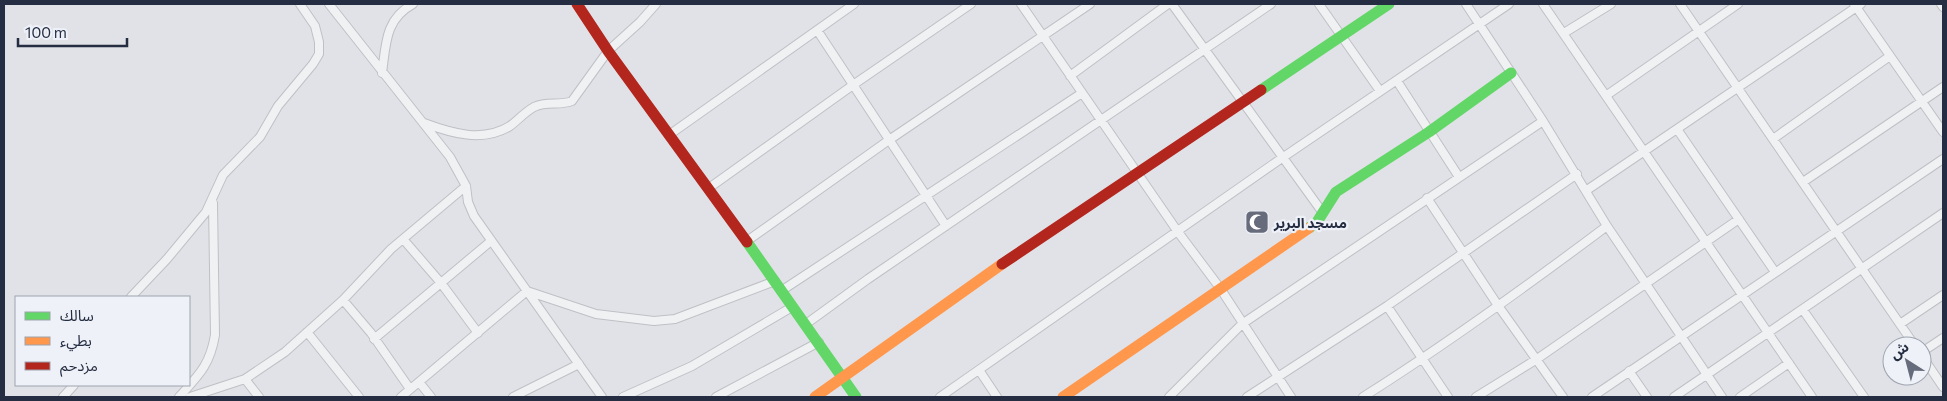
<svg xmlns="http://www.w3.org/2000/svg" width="1947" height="401" font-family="Commissioner,'Noto Sans Arabic',sans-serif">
<rect width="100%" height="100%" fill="#e1e2e7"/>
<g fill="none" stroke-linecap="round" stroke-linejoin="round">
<!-- street casing -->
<g stroke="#bfc0c5" stroke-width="10">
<path id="street" d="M329 4 450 157 466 186 468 202 474 216 602 397
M1021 4 1178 232 1220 288 1291 397
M1172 4 1323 213
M1319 4 1380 91
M1466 4 1543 121 1607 226 1722 397
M1543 4 1812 397
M1680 4 1915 346
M1854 4 1943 132
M1941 4 1943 7
M817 30 946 226
M1564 33 1611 4
M382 73C386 44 385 19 413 4
M1070 76 1168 4
M1397 81 1459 177
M1607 95 1738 4
M424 123C451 133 483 143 510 126 518 120 525 112 534 107 547 101 560 106 572 101L608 51 640 22 656 4
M1677 129 1775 272
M669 135 854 4
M1773 139 1890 56
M1803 182 1943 87
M709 188 853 85 971 4
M1587 190 1861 4
M1427 198 1499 307 1563 397
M403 239 441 283 478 333
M747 241 889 140 1090 4
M781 291 1082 93
M131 297 167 259 206 212 223 175 260 137 278 106 313 64 319 54V42L315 26 300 4
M343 300 371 333 410 389
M1387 306 1448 397
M1803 310 1864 397
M806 324 868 279 1271 4
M1900 324 1943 295
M307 332 359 397
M374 339 491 241
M1922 352 1943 338
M1922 356 1943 387
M979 370 997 397
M1629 371 1647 397
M245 379 259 397
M419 382 431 397
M63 397 74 385
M179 397C199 375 210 365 215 335L213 203
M190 397 245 379 285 352 343 300 391 249 466 186
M401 397 527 291 596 314 654 321 675 319 775 281
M513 397 579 364
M623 397 692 366 792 307
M716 397 819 342
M940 397 1282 158 1509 4
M1169 397 1242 324 1543 121
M1247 397 1387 306 1577 174
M1363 397C1447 344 1527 286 1607 226
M1476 397 1537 359 1739 219
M1592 397 1943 159
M1674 397 1943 213
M1740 397 1789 363"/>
</g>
<!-- street -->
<use href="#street" stroke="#f0f1f3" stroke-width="8"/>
<!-- fast -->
<path stroke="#63d668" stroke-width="11" d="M1261 90 1389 4
M1309 228 1317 222 1336 192 1429 132 1511 73
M747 242 856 397"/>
<!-- slow -->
<path stroke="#ff974d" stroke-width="11" d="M815 397 1002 264
M1063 397 1309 228"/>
<!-- jam -->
<path stroke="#b3261e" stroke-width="11" d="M577 4 608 51 747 242
M1002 264 1261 90"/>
</g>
<!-- icons -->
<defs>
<g id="mosque-square" transform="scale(1.25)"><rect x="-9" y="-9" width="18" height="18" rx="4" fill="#676c7c" stroke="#eef1f7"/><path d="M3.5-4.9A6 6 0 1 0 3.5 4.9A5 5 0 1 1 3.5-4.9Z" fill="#fff"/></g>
</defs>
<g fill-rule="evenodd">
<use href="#mosque-square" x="1257" y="222"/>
</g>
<g text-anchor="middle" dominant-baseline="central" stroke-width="4.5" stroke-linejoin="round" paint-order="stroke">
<!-- poi labels -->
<g font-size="14" font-weight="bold" fill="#252d42" stroke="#eef1f7" text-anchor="start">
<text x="1274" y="222">مسجد البرير</text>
</g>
</g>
<!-- border -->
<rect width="1947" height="401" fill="none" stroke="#252d42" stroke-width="10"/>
<!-- legend -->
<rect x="15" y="296" width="175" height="90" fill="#eef1f7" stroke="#9ea3af"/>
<rect x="25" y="312" width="25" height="8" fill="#63d668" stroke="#9ea3af"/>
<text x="60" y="321" font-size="15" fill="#252d42">سالك</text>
<rect x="25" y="337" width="25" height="8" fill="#ff974d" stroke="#9ea3af"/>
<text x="60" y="346" font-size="15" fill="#252d42">بطيء</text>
<rect x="25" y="362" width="25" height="8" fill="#b3261e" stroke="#9ea3af"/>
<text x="60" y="371" font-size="15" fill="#252d42">مزدحم</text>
<!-- north arrow -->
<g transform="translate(1907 361) rotate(324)"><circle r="24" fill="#eef1f7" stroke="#9ea3af"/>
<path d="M0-4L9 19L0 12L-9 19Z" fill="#676c7c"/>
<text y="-8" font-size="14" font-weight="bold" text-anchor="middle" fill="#252d42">ش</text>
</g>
<!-- scale -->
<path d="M18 38v8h109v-8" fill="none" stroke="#252d42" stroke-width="2.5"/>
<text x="25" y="38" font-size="15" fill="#252d42" stroke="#eef1f7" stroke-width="4" paint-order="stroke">100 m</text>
</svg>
